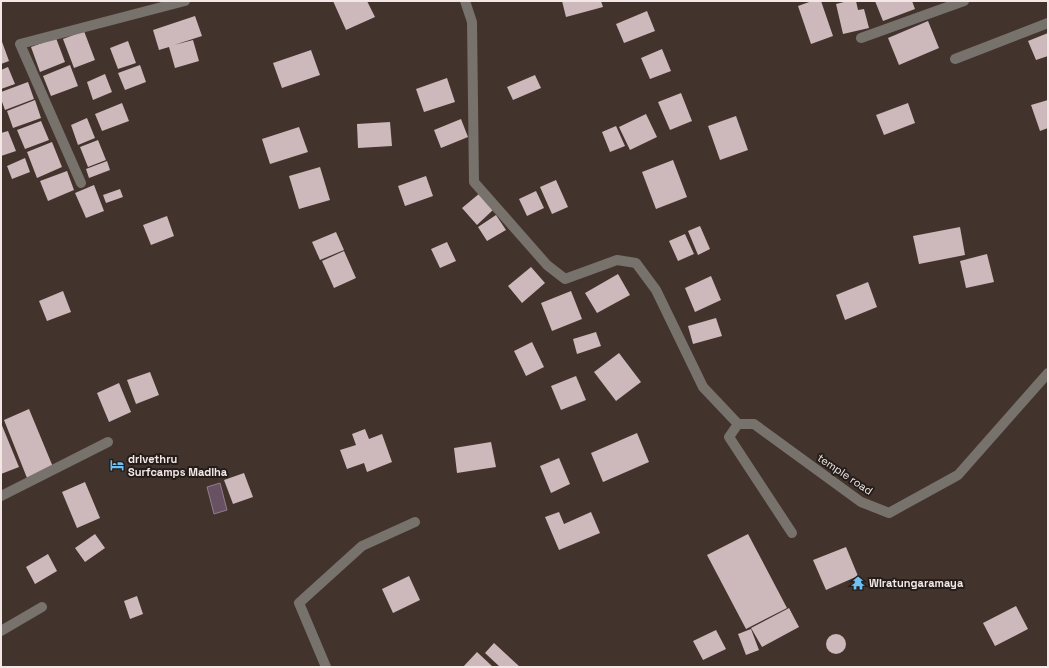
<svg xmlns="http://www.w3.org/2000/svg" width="1049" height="668" font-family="'Space Grotesk',sans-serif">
<rect width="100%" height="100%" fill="#43332d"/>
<!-- water -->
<path fill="#685163" stroke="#927e8a" d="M220 483 227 510 214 514 207 487Z"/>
<!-- building -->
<path fill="#cdb8bb" d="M333 1H367L375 17 346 30Z
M562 1H601L603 7 566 17Z
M812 1H821L833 36 811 44 798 6Z
M848 1H856L858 10 864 9 869 28 843 34 836 4Z
M875 1H912L915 9 883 21Z
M647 11 655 31 624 43 616 24Z
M195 16 202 36 174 45 193 40 199 61 175 68 169 47 159 50 153 30Z
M928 21 939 48 899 65 888 38Z
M84 31 95 60 74 68 63 39Z
M1048 33V56L1036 60 1028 41Z
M56 38 65 62 40 72 31 47Z
M1 39 9 61 1 64Z
M128 41 136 63 118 69 110 48Z
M662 49 671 71 650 79 641 58Z
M311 50 320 75 282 88 273 63Z
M70 65 78 86 51 96 43 76Z
M140 65 146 82 125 90 118 73Z
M8 67 15 84 1 89V70Z
M105 74 112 92 93 100 87 82Z
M535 75 541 88 513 100 507 87Z
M447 78 455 102 424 112 416 89Z
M28 82 34 99 5 110 1 99V92Z
M681 93 692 121 670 130 658 102Z
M35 100 41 118 13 128 7 111Z
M1048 100V128L1040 131 1031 105Z
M122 103 129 121 102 131 95 114Z
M908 103 915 123 884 135 876 115Z
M646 114 657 137 630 150 619 127Z
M736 116 748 150 720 160 708 126Z
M87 118 95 138 78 145 71 125Z
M461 119 468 137 441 148 434 130Z
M41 121 49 140 25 149 17 130Z
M390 122 392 146 358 148 357 124Z
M616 126 625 146 610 152 602 132Z
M299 127 308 152 270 164 262 139Z
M8 131 16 151 1 156V133Z
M98 140 106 160 88 167 80 147Z
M52 142 62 167 37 178 27 152Z
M25 158 30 172 12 179 7 166Z
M673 160 687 197 656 209 642 172Z
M107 161 110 170 89 178 86 169Z
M320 167 330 200 299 209 289 176Z
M67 171 74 190 48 201 40 181Z
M426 176 433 196 405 206 398 186Z
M556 180 568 207 552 214 540 187Z
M94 185 104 211 86 218 75 193Z
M120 189 123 197 106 203 103 195Z
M536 191 544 208 527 216 519 199Z
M480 193 494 209 477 225 462 208Z
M496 215 506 230 487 241 478 227Z
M167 216 174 236 151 245 143 225Z
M700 226 710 249 698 255 688 231Z
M960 227 965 255 919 264 913 236Z
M336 232 344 250 320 260 312 242Z
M685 234 694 254 678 261 669 241Z
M447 242 456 261 440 268 431 249Z
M344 251 356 278 334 288 322 261Z
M987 254 994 282 966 288 960 261Z
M531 267 545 283 522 303 508 286Z
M618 274 630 295 597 313 585 293Z
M711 276 721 300 695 312 685 288Z
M868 282 877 307 845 320 836 295Z
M63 291 71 312 47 321 39 301Z
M571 291 582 319 552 331 541 303Z
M716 318 722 336 693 344 688 326Z
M596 332 601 346 577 354 573 339Z
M532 342 544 367 526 376 514 351Z
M619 353 641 382 616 401 594 372Z
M150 372 159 395 136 404 127 380Z
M576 376 586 400 561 410 551 386Z
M119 383 131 412 109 422 97 393Z
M29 409 53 467 27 478 4 420Z
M1 423 19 467 1 474Z
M365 429 369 439 382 434 392 462 367 472 364 463 347 469 340 450 356 445 352 434Z
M637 433 649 462 603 482 591 453Z
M491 442 496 467 457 473 454 448Z
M559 458 570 484 551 493 540 466Z
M244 473 253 497 233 504 224 480Z
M85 482 100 518 77 528 62 492Z
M559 512 564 524 591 512 600 533 559 550 545 517Z
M95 534 105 548 85 562 75 548Z
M748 534 787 608 746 629 707 555Z
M846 547 858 576 826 590 813 560Z
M48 554 57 571 35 584 26 567Z
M409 576 420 600 393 613 382 589Z
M137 596 143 614 130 619 124 601Z
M1016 606 1028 629 995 646 983 623Z
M789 608 799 627 762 647 751 628Z
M751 629 759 650 746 655 738 634Z
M716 630 726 649 703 660 693 641Z
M826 644a10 10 0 1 1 20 0a10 10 0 1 1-20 0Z
M494 643 520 667H500L485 653Z
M477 652 493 667H463Z"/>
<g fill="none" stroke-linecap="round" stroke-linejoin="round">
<!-- minor -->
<path stroke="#77726c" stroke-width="10" d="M465 1 472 22 474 182 547 265 565 279 617 260 636 263 656 290 703 387 738 424
M861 38 964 1
M955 59 1048 23
M81 183 20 44 185 1
M1 496 108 442
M792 533 729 437 738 424H754L861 502 889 513 958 475 1048 373
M1 631 42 607
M326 667 299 603 362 546 415 522"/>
</g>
<!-- icons -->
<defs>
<g id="hotel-bare" transform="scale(1.08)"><path d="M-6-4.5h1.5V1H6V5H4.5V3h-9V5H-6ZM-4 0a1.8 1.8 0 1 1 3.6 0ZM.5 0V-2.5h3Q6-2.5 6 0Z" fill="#6dc2f3" stroke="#241d1a" stroke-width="2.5" paint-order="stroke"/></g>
<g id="temple-bare" transform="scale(1.08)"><path d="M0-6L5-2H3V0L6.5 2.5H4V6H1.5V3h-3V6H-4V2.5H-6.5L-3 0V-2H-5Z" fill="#6dc2f3" stroke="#241d1a" stroke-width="2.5" paint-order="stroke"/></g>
</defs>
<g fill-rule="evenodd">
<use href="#hotel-bare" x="117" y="465"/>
<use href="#temple-bare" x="858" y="583"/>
</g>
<g text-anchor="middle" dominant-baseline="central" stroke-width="4" stroke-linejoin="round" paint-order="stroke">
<!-- poi labels -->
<g font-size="11" font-weight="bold" fill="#f3e8e5" stroke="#241d1a" text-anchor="start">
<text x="128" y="459">drivethru<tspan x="128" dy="13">Surfcamps Madiha</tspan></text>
<text x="869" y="583">Wiratungaramaya</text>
</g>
<!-- street labels -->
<g font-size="11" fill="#f3e8e5" stroke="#241d1a">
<text transform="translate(845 474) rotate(34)">temple road</text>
</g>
</g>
<!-- border -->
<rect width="1049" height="668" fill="none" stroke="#f3e8e5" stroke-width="4"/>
</svg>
